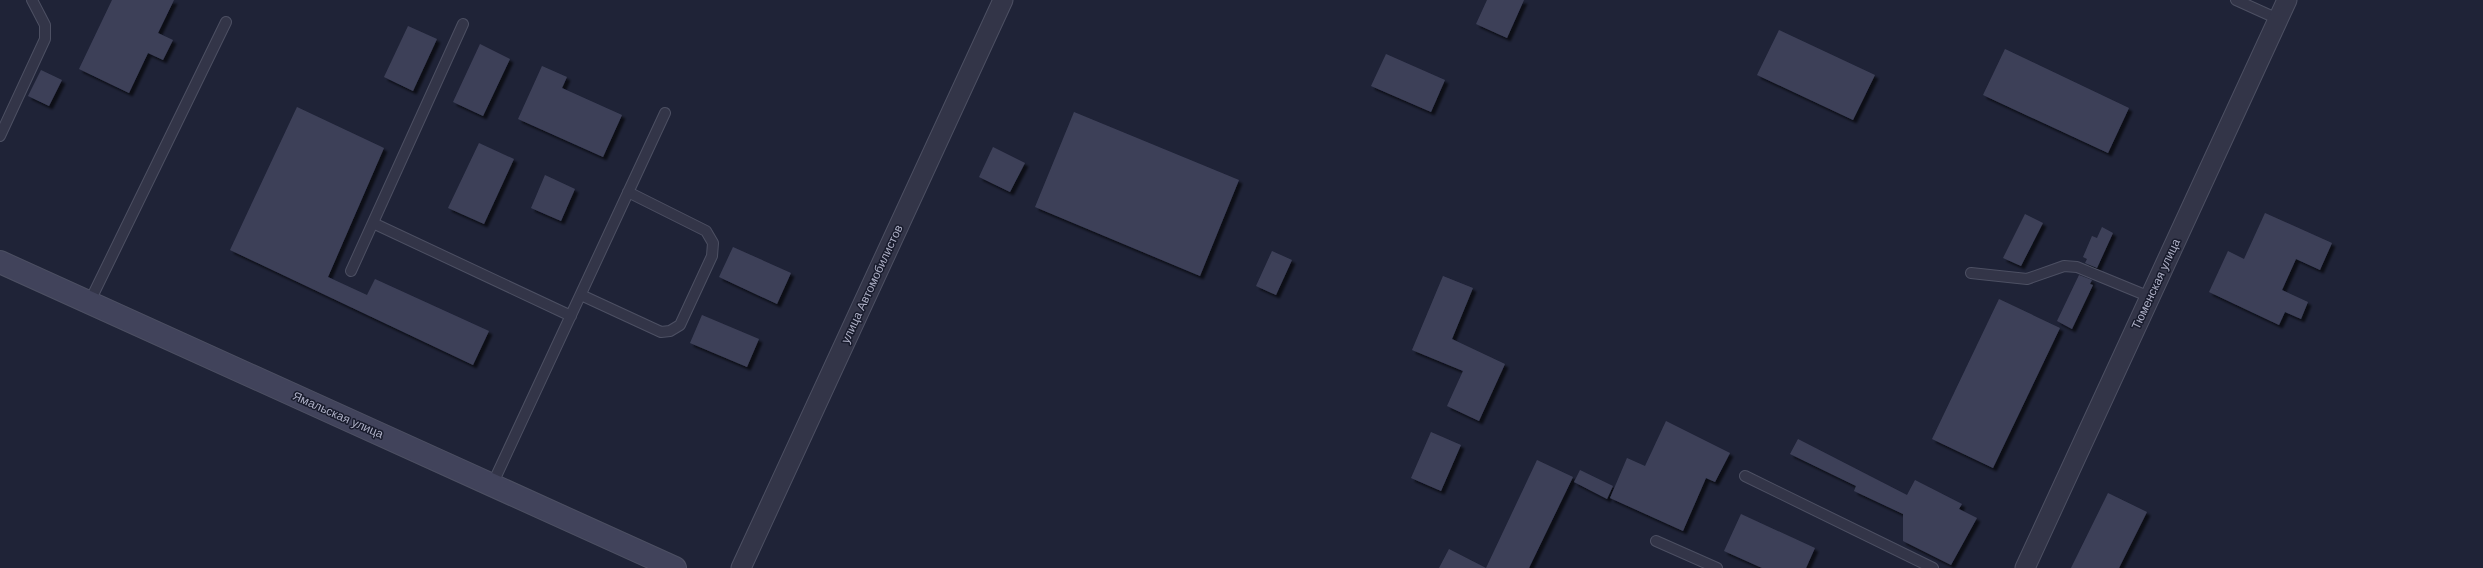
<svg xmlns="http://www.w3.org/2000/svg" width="2483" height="568" font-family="Arial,sans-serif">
<defs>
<filter id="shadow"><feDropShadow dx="3.5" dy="3.5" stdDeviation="1" flood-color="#0009"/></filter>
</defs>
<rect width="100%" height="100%" fill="#1f2337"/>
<!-- building -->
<path fill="#3e4159" filter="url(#shadow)" d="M112 0H174L158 33 173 40 163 60 148 53 129 93 79 69Z
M1487 0H1524L1507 38 1476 24Z
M408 26 437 39 413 91 384 77Z
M1779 30 1875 75 1853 120 1757 75Z
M480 44 510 59 483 116 453 102Z
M2005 49 2129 108 2108 153 1983 95Z
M1386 54 1445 80 1431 112 1371 86Z
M542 66 567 77 562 88 622 115 603 157 518 119Z
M41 70 62 80 49 106 28 96Z
M297 107 384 148 328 277 367 295 375 279 489 331 473 365 230 250Z
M1074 112 1239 180 1200 276 1035 207Z
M479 143 514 159 484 224 448 208Z
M993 147 1025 163 1010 192 979 177Z
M545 175 575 189 561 221 531 208Z
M2265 213 2332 243 2320 270 2296 259 2282 290 2308 302 2301 319 2285 312 2279 325 2209 292 2228 251 2244 259Z
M2025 214 2043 223 2021 266 2003 258Z
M2102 227 2113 233 2097 268 2085 263 2087 259 2083 257 2092 236 2097 238Z
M733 247 791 273 777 304 719 277Z
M1272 251 1292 260 1276 295 1256 286Z
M2079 275 2092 280 2090 284 2093 285 2072 329 2057 321Z
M1443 276 1473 288 1452 339 1505 364 1479 421 1447 406 1463 371 1412 350Z
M1999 299 2060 328 1993 468 1932 439Z
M702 315 759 339 747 367 690 343Z
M1666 421 1730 453 1715 482 1706 478 1683 531 1610 498 1627 458 1645 466Z
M1431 432 1461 445 1441 491 1411 478Z
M1798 439 1907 495 1915 480 1962 504 1959 509 1977 518 1951 565 1903 541V514L1854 491 1856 486 1790 454Z
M1537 460 1573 477 1529 568H1439L1449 549 1486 568Z
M1580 470 1613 486 1607 499 1574 482Z
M2108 493 2147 512 2119 568H2071Z
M1741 514 1815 548 1806 568H1762L1724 551Z"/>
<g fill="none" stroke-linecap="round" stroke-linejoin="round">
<!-- lane casing -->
<g stroke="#4d5063" stroke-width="12">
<path id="lane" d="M2236 0 2278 19
M0 136 45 39V25L32 0
M373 223 571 316
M351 271 463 24
M1971 273 2027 279 2064 266 2077 267 2150 297
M581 295 661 332 670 331 680 325 712 256 713 243 706 231 628 192
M89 303 226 22
M1745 476 1933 568
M492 485 665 113
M1656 541 1717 568"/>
</g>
<!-- street casing -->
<g stroke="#4d5063" stroke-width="21">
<path id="street" d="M741 568 1003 0
M2025 568 2287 0"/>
</g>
<!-- secondary casing -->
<g stroke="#4d5063" stroke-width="24">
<path id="secondary" d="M0 262 675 568"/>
</g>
<!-- lane -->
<use href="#lane" stroke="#333548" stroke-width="10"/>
<!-- street -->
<use href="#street" stroke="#333548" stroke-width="19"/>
<!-- secondary -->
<use href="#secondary" stroke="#41435b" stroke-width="22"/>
</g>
<g text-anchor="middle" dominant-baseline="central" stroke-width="3" stroke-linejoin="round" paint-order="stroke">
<!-- street labels -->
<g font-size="12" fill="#adafc5" stroke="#181b2c">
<text transform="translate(872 284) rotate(-65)">улица Автомобилистов</text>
<text transform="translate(2156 284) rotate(-65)">Тюменская улица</text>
<text transform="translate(338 415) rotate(24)">Ямальская улица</text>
</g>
</g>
</svg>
